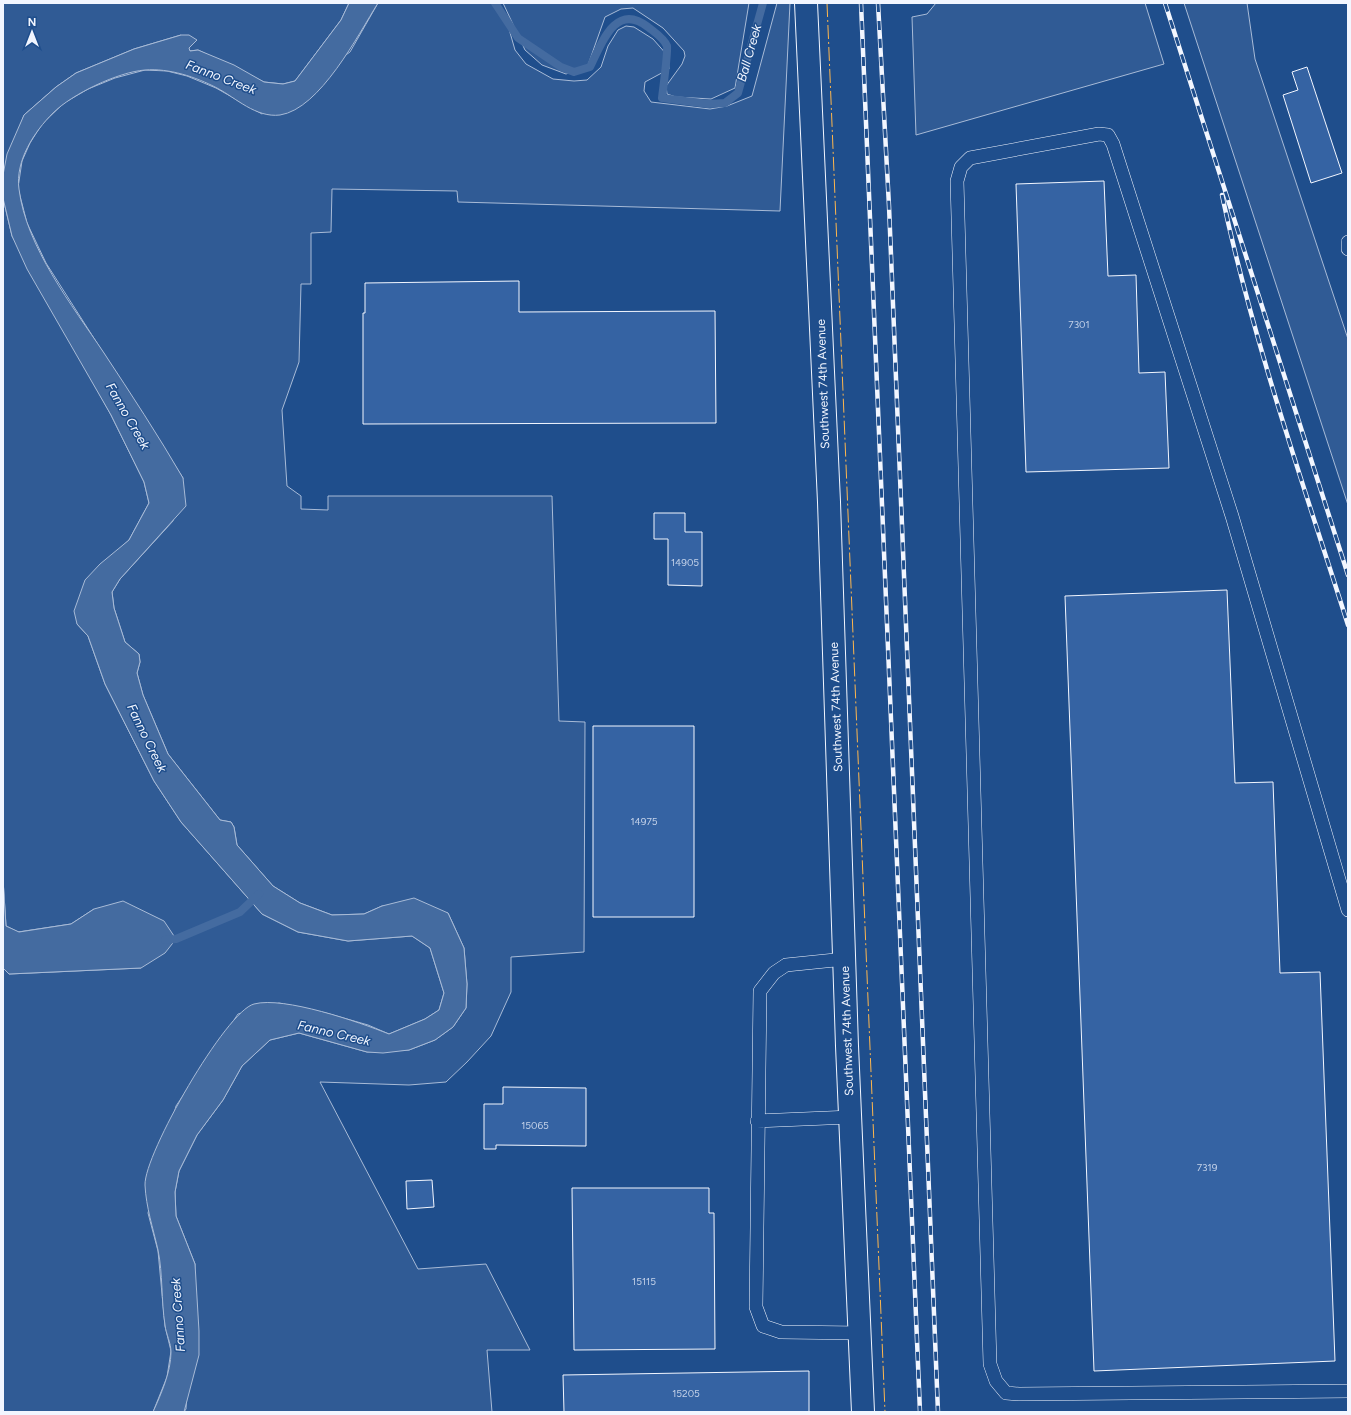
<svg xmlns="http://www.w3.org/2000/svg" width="1351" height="1415" font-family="Figtree,sans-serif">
<rect width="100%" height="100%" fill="#1f4e8c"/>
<!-- built -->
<path fill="#305b95" stroke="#a8bbd7" d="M3 3H349L341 20 295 81 283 84 264 82 198 50 189 51 181 35 134 49 76 73 56 87 24 115 3 175Z
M378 3H492L509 29 515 50 526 64 553 79 574 81 587 80 601 67 608 46 618 30 626 26 634 27 653 39 668 56 669 69 645 82 644 91 651 102 710 109 727 106 752 96 777 3H790L780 211 458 202 457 191 332 189 331 232 311 233V284H301L299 362 282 410 287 486 301 496V509L328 510V496H552L559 721 585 722 584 952 511 957V992L491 1036 467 1062 446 1082 409 1085 320 1082 418 1269 486 1264 530 1350H487L492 1412H184L186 1409 195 1264 176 1216 175 1192 179 1171 197 1135 223 1100 242 1066 270 1040 299 1033 367 1052 409 1050 435 1040 453 1027 466 1008 467 984 464 948 448 913 382 906 364 914 332 915 300 903 273 886 237 845 234 827 231 822 220 820 168 754 143 695 137 673 140 662 139 654 125 642 114 608 112 592 120 579 173 521 183 478 46 263 27 223 18 188 22 161 30 143 42 124 64 103 88 89 115 78 145 70 167 71 187 76 216 88 262 114 350 52Z
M503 3H749L735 88 711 99 676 97 667 94 666 86 682 64 685 56 684 51 663 28 633 8 621 9 605 17 588 65 566 74 542 65 525 50Z
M936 3H1145L1164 64 916 135 912 17 927 14Z
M1184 3H1247L1255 59 1348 339V505Z
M3 198 12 236 111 415 144 482 149 503 129 540 116 552 77 624 88 636 105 684 154 781 181 822 262 914 298 932 348 941 412 936 430 948 444 993 439 1010 425 1019 389 1034 368 1025 326 1013 279 1003 238 1014 176 1106 148 1213 158 1251 165 1326 171 1351 167 1377 153 1412H3V968L9 974 141 968 94 909 71 924 18 932 6 926 3 879Z"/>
<!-- water -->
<path fill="#446ba0" stroke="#a8bbd7" d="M349 3H378C358 35 320 109 280 115 256 118 236 98 217 88 196 77 169 68 145 70 118 72 72 94 53 113 34 132 15 161 19 189 26 247 72 305 104 353 131 394 158 435 183 478L186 506 120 579 112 592 114 608 125 642 139 654 140 662 137 673 143 695 168 754 220 820 231 822 234 827 237 845 273 886 300 903 332 915 364 914 382 906 414 898 448 913 464 948 467 984 466 1008 453 1027 435 1040 409 1050 383 1053 367 1052 299 1033 270 1040 242 1066 223 1100 197 1135 179 1171 175 1192 176 1216 195 1264 199 1331V1355L184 1412H153C161 1394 171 1372 171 1352 171 1343 166 1334 165 1325 161 1300 163 1274 158 1250 153 1228 146 1207 145 1185 144 1154 226 1011 254 1004 284 996 359 1022 389 1034L425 1019 439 1010 444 993 430 948 412 936 348 941 298 932 262 914 181 822 154 781 105 684 88 636 77 624 74 611 85 580 100 564 129 540 149 503 144 482 111 415 27 269 12 236 3 198V175L7 154 24 115 56 87 76 73 134 49 181 35H189L197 40 189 48 190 51 198 50 234 65 264 82 283 84 295 81 341 20Z
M3 879 6 926 19 932 71 924 94 909 123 901 164 921 176 939 165 953 141 968 9 974 3 968Z"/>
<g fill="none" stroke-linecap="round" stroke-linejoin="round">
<!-- stream -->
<path stroke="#446ba0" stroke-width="8" d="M495 3 518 38 561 67 574 72 590 67C601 45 615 1 648 27 654 32 664 38 667 46 668 53 663 89 662 98L708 104 725 103 738 93 763 3
M165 940 176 939 240 912 259 894"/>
</g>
<!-- building -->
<path fill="#3563a3" stroke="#f2f6ff" d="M1307 67 1342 173 1311 183 1283 95 1298 90 1292 72Z
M1104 181 1108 276 1136 275 1139 373 1165 372 1169 468 1026 472 1016 184Z
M519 281V312L715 311 716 423 363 424V313H365V283Z
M654 513H685V532H702V586L668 585V539H654Z
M1227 590 1235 783 1273 782 1280 973 1320 972 1335 1361 1094 1371 1065 596Z
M593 726H694V917H593Z
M503 1087 586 1088V1146L496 1145V1149H484V1104H503Z
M432 1180 434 1207 407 1209 406 1181Z
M572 1188H709V1213H714L715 1349 574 1350Z
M809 1371V1412H564L563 1375Z"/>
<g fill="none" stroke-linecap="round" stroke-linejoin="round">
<!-- service casing -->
<g stroke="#f2f6ff" stroke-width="14">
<path id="service" d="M1348 242V249
M1348 910 1232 516 1113 144 1108 135 1099 134 970 158 961 167 957 181 990 1364 996 1381 1006 1393 1019 1394 1348 1391
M845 959 786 965 774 973 760 991 756 1307 763 1326 781 1332 860 1333
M757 1121 851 1117"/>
</g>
<!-- minor casing -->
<g stroke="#f2f6ff" stroke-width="24">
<path id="minor" d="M806 3 829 502 847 1046 863 1412"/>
</g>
<!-- service -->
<use href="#service" stroke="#1f4e8c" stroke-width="13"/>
<!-- minor -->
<use href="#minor" stroke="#1f4e8c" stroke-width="22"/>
<!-- rail casing -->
<g stroke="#f2f6ff" stroke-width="4.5">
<path id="rail" d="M861 3 920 1412
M878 3 889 206 938 1412
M1165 3 1348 575
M1222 195C1253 341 1303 483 1348 625"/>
</g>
<!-- rail -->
<use href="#rail" stroke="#1f4e8c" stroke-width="3" stroke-dasharray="9" stroke-linecap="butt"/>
<!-- power -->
<path stroke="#ffb74d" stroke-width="1" stroke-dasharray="14 3 2 3" stroke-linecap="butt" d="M827 3 885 1412"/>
</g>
<g text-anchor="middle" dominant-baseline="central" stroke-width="3" stroke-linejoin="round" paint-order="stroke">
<!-- number labels -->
<g font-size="10" fill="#c3d1e8">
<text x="1079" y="324">7301</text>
<text x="685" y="562">14905</text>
<text x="644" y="821">14975</text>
<text x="535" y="1125">15065</text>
<text x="1207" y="1167">7319</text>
<text x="644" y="1281">15115</text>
<text x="686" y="1393">15205</text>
</g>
<!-- street labels -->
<g font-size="12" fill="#f2f6ff" stroke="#1f4e8c">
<text transform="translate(823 384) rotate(-92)">Southwest 74th Avenue</text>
<text transform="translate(836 707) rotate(-92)">Southwest 74th Avenue</text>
<text transform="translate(847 1031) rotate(-92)">Southwest 74th Avenue</text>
</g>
<!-- water labels -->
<g font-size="13" font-style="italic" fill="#f2f6ff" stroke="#1f4e8c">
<text transform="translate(749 53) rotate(-74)">Ball Creek</text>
<text transform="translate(221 77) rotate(21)">Fanno Creek</text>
<text transform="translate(128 416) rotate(60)">Fanno Creek</text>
<text transform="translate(147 738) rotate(64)">Fanno Creek</text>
<text transform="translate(334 1033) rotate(13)">Fanno Creek</text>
<text transform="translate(178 1315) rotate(-94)">Fanno Creek</text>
</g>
</g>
<!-- border -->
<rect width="1351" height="1415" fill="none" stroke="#f2f6ff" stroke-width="8"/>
<!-- north arrow -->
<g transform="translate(32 32)" stroke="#1f4e8c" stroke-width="3" paint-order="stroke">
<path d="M0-3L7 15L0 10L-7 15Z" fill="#f2f6ff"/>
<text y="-6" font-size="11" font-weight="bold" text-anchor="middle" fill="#f2f6ff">N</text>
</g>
</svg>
